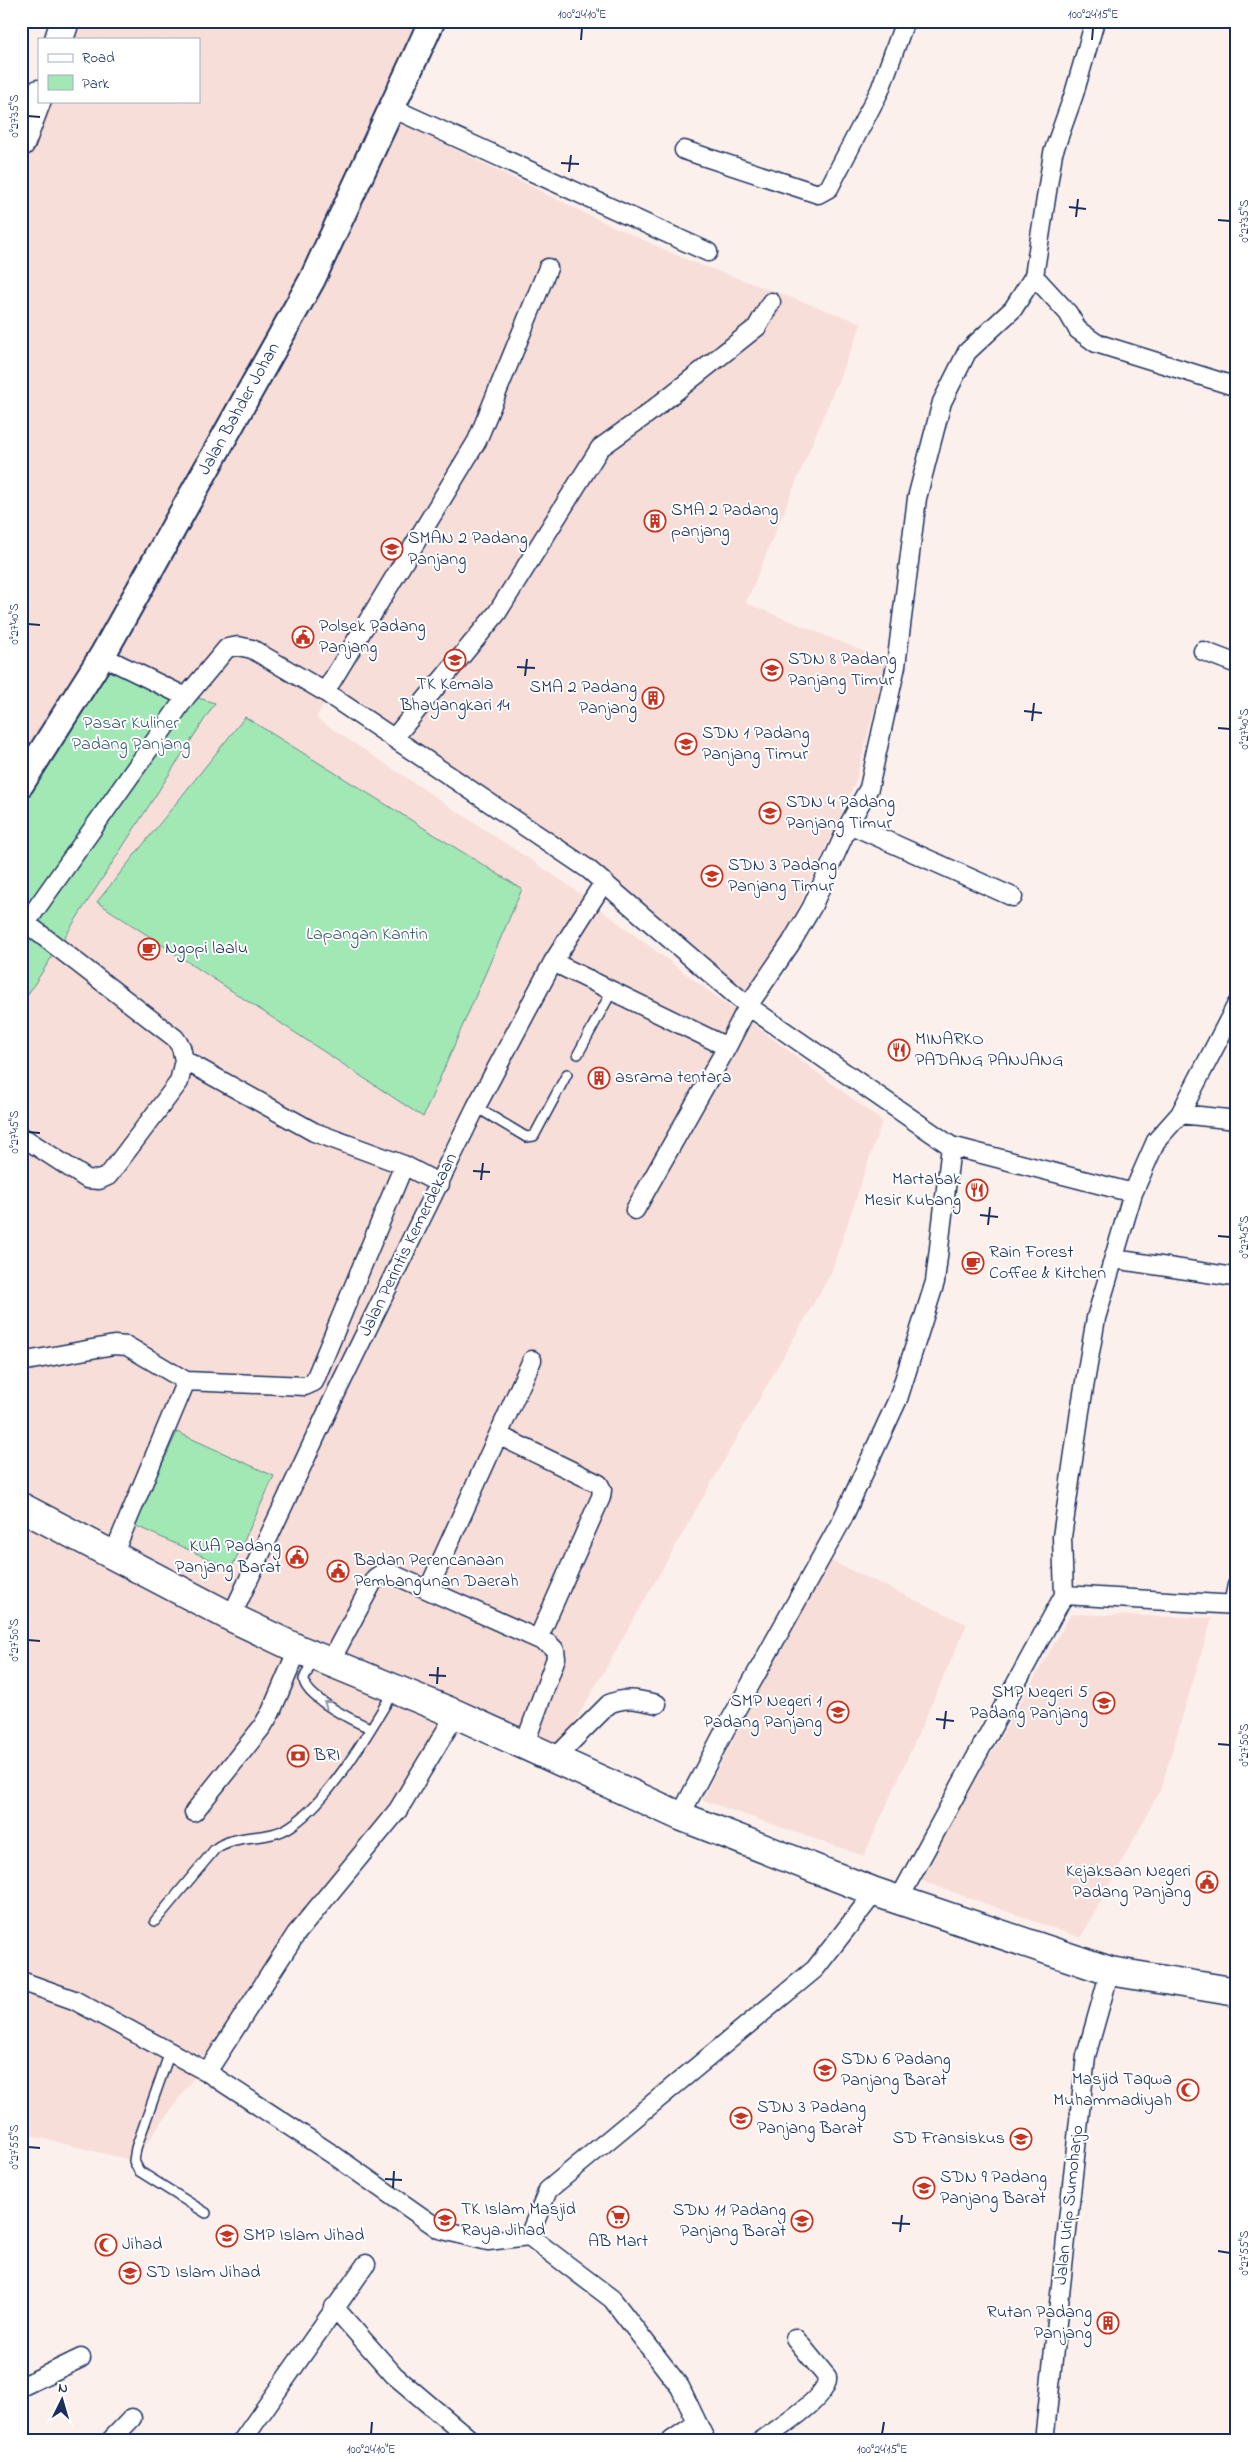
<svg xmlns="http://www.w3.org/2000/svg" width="1258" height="2462" font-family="'Indie Flower',sans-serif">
<rect width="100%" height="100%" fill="#fcf0ed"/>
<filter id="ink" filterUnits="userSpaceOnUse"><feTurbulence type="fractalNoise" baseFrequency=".02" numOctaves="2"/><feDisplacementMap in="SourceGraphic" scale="10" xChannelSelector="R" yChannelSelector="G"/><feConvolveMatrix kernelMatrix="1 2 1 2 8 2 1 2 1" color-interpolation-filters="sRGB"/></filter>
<g filter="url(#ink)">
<!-- built -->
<path fill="#f8ded8" d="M81 21H424L383 114 593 217 690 261 862 323 746 603 887 661 855 783 784 939 747 991 596 863 330 692 316 718 564 882 882 1121 831 1273 554 1759 456 1714 134 2161 21 2133V165L48 101H199V39H74Z
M827 1559 967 1624 864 1856 702 1800Z
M1071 1614 1212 1618 1161 1788 1081 1938 919 1880Z"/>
<!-- green -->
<path fill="#a2e8b5" stroke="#5e8c8a" d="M107 671 215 703 21 1005V807Z
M245 717 522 889 423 1117 97 902Z
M177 1432 274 1476 231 1569 134 1525Z"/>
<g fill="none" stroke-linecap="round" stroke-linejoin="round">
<!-- lane casing -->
<g stroke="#1b2f5e" stroke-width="12">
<path id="lane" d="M578 1054 612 991
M476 1107 526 1137 534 1136 567 1074
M313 1659 304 1679C304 1697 354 1721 370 1728
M155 1921 215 1849C237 1832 268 1842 291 1826 330 1800 369 1732 393 1692
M170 2052 136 2148 134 2161 139 2171 206 2213"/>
</g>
<!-- street casing -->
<g stroke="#1b2f5e" stroke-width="21">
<path id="street" d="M1095 21 1074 94 1053 153 1034 276 1068 313 1078 330 1096 343 1237 387
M392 108 708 252
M684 150 818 194 829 188 880 90 905 21
M1203 651 1237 664
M102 656 186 697
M325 692 477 441 548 268
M394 738 497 613 600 448 646 415 757 327 771 302
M849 824 1013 897
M21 930 186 697 227 648 238 646 252 649 325 692 588 869 748 1006 951 1146 1133 1193 1156 1141 1180 1114 1237 1004
M553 962 727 1047
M184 1060 314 1132 404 1165
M1180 1114 1237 1120
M21 1136 87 1179 99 1180 108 1176 179 1082 184 1060 181 1047 175 1038 26 923
M635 1210 727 1047 748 1006 791 943 812 907 849 824 869 788 896 666 917 498 942 402 967 352 1013 309 1034 276
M1114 1259 1234 1277
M21 1362 114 1345 127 1346 186 1381 305 1386 314 1382 404 1165 440 1184
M498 1435 599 1484 602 1490 601 1497 538 1639
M113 1555 186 1381
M428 1590 532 1360
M1064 1595 1237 1605
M1233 1605 1237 1585
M231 1617 338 1389 476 1107 553 962 604 882
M330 1662 375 1578 381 1574 390 1573 549 1644 555 1650 556 1658 524 1746
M554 1759 609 1704C626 1696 639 1700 657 1704
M194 1812 262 1727 271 1712 298 1649
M680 1816 725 1730 842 1520 898 1399 935 1282 951 1146
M899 1899 1064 1595 1062 1537 1080 1411 1096 1318 1133 1193
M21 1981 74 2000 207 2072 335 2156 439 2229 488 2241 529 2236 612 2299 680 2387 706 2441
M207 2072 296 1934 398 1810 456 1714
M529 2236 548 2190 815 1969 875 1892
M334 2307 394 2375 472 2441
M21 2387 81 2358
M110 2441 132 2418
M242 2441 366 2264
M671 2441 697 2423
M761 2441C778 2428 829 2398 827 2377L795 2338
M1044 2441 1086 2056 1110 1971"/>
</g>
<!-- secondary casing -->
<g stroke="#1b2f5e" stroke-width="29">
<g id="secondary">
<path id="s1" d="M21 784 102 656 312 280 432 21"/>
</g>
</g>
<!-- highway casing -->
<g stroke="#1b2f5e" stroke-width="31">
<path id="highway" d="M59 39 65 21
M21 142 39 94
M21 1507 231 1617 298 1649 456 1714 680 1816 875 1892 1110 1971 1237 1992"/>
</g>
<!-- lane -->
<use href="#lane" stroke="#fff" stroke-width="9"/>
<!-- street -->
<use href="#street" stroke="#fff" stroke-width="18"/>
<!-- secondary -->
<use href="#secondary" stroke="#fff" stroke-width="25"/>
<!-- highway -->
<use href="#highway" stroke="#fff" stroke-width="28"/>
</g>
<!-- one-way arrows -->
<defs><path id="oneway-chevron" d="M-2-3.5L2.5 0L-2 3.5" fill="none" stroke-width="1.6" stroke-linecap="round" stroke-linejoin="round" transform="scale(1.25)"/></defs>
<use stroke="#8d97ae" href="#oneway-chevron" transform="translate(327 1704) rotate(-146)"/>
</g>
<!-- ticks -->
<path fill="none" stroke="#1b2f5e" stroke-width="2" d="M581 40 582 28M1092 40 1093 28M28 116 40 117M561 163 579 164M569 172 571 155M1069 207 1086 209M1076 217 1078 199M1218 220 1230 221M28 624 40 625M517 667 535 668M525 676 527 659M1024 711 1042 713M1032 721 1034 703M1218 728 1230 729M28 1132 40 1133M473 1171 490 1172M481 1180 483 1163M980 1215 998 1217M988 1225 990 1207M1218 1236 1230 1237M28 1640 40 1641M429 1675 446 1676M437 1684 438 1667M936 1719 954 1721M944 1729 946 1711M1218 1744 1230 1745M28 2147 40 2148M385 2179 402 2180M393 2188 394 2171M892 2223 910 2224M900 2232 902 2215M1218 2251 1230 2253M371 2434 372 2422M882 2434 884 2422"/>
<!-- icons -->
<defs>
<g id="building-ring" transform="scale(1.125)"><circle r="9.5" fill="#fff" stroke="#c8321e" stroke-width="1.5"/><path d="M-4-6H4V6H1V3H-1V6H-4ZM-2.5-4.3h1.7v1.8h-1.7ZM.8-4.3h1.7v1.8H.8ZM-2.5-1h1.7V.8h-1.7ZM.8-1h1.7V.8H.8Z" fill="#c8321e"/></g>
<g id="school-ring" transform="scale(1.125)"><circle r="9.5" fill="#fff" stroke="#c8321e" stroke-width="1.5"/><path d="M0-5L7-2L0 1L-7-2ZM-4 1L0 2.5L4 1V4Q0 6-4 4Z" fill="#c8321e"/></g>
<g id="civic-ring" transform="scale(1.125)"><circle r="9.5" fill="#fff" stroke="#c8321e" stroke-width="1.5"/><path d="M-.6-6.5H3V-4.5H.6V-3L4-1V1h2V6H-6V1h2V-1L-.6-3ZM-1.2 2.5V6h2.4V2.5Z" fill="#c8321e"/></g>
<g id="cafe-ring" transform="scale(1.125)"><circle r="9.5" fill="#fff" stroke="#c8321e" stroke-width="1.5"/><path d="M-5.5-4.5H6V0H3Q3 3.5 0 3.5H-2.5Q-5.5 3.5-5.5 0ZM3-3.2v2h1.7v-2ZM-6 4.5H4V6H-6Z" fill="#c8321e"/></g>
<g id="restaurant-ring" transform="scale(1.125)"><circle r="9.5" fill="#fff" stroke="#c8321e" stroke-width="1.5"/><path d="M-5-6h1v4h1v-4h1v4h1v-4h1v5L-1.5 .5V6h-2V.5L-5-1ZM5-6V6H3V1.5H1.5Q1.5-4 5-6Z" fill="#c8321e"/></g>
<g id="bank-ring" transform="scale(1.125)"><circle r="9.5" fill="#fff" stroke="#c8321e" stroke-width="1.5"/><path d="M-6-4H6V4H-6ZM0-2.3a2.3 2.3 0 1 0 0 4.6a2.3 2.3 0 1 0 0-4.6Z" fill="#c8321e"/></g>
<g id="mosque-ring" transform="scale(1.125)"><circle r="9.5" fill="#fff" stroke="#c8321e" stroke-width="1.5"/><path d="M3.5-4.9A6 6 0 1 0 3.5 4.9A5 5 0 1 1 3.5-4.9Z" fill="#c8321e"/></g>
<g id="supermarket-ring" transform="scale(1.125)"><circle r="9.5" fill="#fff" stroke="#c8321e" stroke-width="1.5"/><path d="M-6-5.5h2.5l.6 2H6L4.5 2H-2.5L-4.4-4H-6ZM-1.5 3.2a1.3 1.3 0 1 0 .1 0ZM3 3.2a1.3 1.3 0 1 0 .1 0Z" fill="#c8321e"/></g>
</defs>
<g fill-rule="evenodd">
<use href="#building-ring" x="655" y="521"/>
<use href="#school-ring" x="392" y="549"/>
<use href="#civic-ring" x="303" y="637"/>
<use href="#school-ring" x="455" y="660"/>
<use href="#school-ring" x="772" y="670"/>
<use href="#building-ring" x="653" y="698"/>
<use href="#school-ring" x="686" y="744"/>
<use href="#school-ring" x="770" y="813"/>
<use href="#school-ring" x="712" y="876"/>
<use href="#cafe-ring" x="149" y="949"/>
<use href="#restaurant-ring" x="899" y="1050"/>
<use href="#building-ring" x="599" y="1078"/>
<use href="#restaurant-ring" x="977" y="1190"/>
<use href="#cafe-ring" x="973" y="1263"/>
<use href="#civic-ring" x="297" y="1557"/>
<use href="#civic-ring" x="338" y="1571"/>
<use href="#school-ring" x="1104" y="1703"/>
<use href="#school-ring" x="838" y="1712"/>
<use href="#bank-ring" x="298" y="1756"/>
<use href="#civic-ring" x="1207" y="1882"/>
<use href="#school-ring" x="825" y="2070"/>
<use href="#mosque-ring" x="1188" y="2090"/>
<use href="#school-ring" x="741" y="2118"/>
<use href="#school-ring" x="1021" y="2139"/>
<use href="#school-ring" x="924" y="2188"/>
<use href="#supermarket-ring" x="618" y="2217"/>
<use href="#school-ring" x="445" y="2220"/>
<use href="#school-ring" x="802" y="2221"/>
<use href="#school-ring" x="227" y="2236"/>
<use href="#mosque-ring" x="106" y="2245"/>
<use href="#school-ring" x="130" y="2273"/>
<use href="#building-ring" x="1108" y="2323"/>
</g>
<g text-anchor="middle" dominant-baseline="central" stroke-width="4" stroke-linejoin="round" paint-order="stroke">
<!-- street labels -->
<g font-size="18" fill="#1b2f5e" stroke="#fff">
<text stroke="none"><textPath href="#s1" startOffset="434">Jalan Bahder Johan</textPath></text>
<text transform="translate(409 1245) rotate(-64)">Jalan Perintis Kemerdekaan</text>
<text transform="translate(1070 2205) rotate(-84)">Jalan Urip Sumoharjo</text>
</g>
<!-- poi labels -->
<g font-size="18" fill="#1b2f5e" stroke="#fff" text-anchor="start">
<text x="671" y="511">SMA 2 Padang<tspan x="671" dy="21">panjang</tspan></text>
<text x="408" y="539">SMAN 2 Padang<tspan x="408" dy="21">Panjang</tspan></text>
<text x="319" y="627">Polsek Padang<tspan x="319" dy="21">Panjang</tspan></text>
<text x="788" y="660">SDN 8 Padang<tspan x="788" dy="21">Panjang Timur</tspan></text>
<text x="455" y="685" text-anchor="middle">TK Kemala<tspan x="455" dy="21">Bhayangkari 14</tspan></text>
<text x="637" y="688" text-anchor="end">SMA 2 Padang<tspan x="637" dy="21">Panjang</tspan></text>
<text x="702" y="734">SDN 1 Padang<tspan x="702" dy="21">Panjang Timur</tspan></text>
<text x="786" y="803">SDN 4 Padang<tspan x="786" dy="21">Panjang Timur</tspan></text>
<text x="728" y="866">SDN 3 Padang<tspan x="728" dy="21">Panjang Timur</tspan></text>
<text x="165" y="949">Ngopi laalu</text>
<text x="915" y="1040">MINARKO<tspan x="915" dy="21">PADANG PANJANG</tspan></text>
<text x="615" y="1078">asrama tentara</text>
<text x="961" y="1180" text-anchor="end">Martabak<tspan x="961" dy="21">Mesir Kubang</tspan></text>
<text x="989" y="1253">Rain Forest<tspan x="989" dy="21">Coffee &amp; Kitchen</tspan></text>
<text x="281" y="1547" text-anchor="end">KUA Padang<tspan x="281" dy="21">Panjang Barat</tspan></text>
<text x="354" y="1561">Badan Perencanaan<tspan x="354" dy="21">Pembangunan Daerah</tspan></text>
<text x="1088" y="1693" text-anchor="end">SMP Negeri 5<tspan x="1088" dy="21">Padang Panjang</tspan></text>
<text x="822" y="1702" text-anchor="end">SMP Negeri 1<tspan x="822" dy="21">Padang Panjang</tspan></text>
<text x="314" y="1756">BRI</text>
<text x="1191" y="1872" text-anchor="end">Kejaksaan Negeri<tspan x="1191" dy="21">Padang Panjang</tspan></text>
<text x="841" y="2060">SDN 6 Padang<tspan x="841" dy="21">Panjang Barat</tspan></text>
<text x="1172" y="2080" text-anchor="end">Masjid Taqwa<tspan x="1172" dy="21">Muhammadiyah</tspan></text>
<text x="757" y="2108">SDN 3 Padang<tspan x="757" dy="21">Panjang Barat</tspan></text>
<text x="1005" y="2139" text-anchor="end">SD Fransiskus</text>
<text x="940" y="2178">SDN 9 Padang<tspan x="940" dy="21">Panjang Barat</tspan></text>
<text x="461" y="2210">TK Islam Masjid<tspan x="461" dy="21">Raya Jihad</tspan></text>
<text x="786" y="2211" text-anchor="end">SDN 11 Padang<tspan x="786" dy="21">Panjang Barat</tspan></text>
<text x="243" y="2236">SMP Islam Jihad</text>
<text x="618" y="2242" text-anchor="middle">AB Mart</text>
<text x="122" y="2245">Jihad</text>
<text x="146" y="2273">SD Islam Jihad</text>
<text x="1092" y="2313" text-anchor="end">Rutan Padang<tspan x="1092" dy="21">Panjang</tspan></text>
</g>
<!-- park labels -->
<g font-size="18" fill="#3d5d74" stroke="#fff">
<text x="131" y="724">Pasar Kuliner<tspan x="131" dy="21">Padang Panjang</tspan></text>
<text x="367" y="935">Lapangan Kantin</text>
</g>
</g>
<!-- margin -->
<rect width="1258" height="2462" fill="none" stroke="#fff" stroke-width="55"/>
<!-- legend -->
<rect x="38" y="38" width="162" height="65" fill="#ffffff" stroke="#a4acbf"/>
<rect x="48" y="54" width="25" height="8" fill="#ffffff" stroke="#a4acbf"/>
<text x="82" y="62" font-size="15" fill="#1b2f5e">Road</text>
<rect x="48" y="75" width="25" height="15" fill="#a2e8b5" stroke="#a4acbf"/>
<text x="82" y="88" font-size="15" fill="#1b2f5e">Park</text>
<!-- north arrow -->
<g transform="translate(62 2400) rotate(5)" stroke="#ffffff" stroke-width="4" paint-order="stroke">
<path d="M0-4L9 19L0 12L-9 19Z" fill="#1b2f5e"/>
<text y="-8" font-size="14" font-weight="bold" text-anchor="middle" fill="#1b2f5e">N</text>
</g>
<rect x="28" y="28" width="1202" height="2406" fill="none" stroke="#1b2f5e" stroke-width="2"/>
<g font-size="12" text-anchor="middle" fill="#1b2f5e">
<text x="582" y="18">100°24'10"E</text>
<text x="1093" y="18">100°24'15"E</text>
<text transform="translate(14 116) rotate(-90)" y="4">0°27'35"S</text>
<text transform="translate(1244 221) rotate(-90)" y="4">0°27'35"S</text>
<text transform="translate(14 624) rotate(-90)" y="4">0°27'40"S</text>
<text transform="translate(1244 729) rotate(-90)" y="4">0°27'40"S</text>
<text transform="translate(14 1132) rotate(-90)" y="4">0°27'45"S</text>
<text transform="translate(1244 1237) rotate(-90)" y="4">0°27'45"S</text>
<text transform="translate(14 1640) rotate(-90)" y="4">0°27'50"S</text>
<text transform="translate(1244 1745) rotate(-90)" y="4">0°27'50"S</text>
<text transform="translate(14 2147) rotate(-90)" y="4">0°27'55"S</text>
<text transform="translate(1244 2253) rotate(-90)" y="4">0°27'55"S</text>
<text x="371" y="2453">100°24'10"E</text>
<text x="882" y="2453">100°24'15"E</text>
</g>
</svg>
